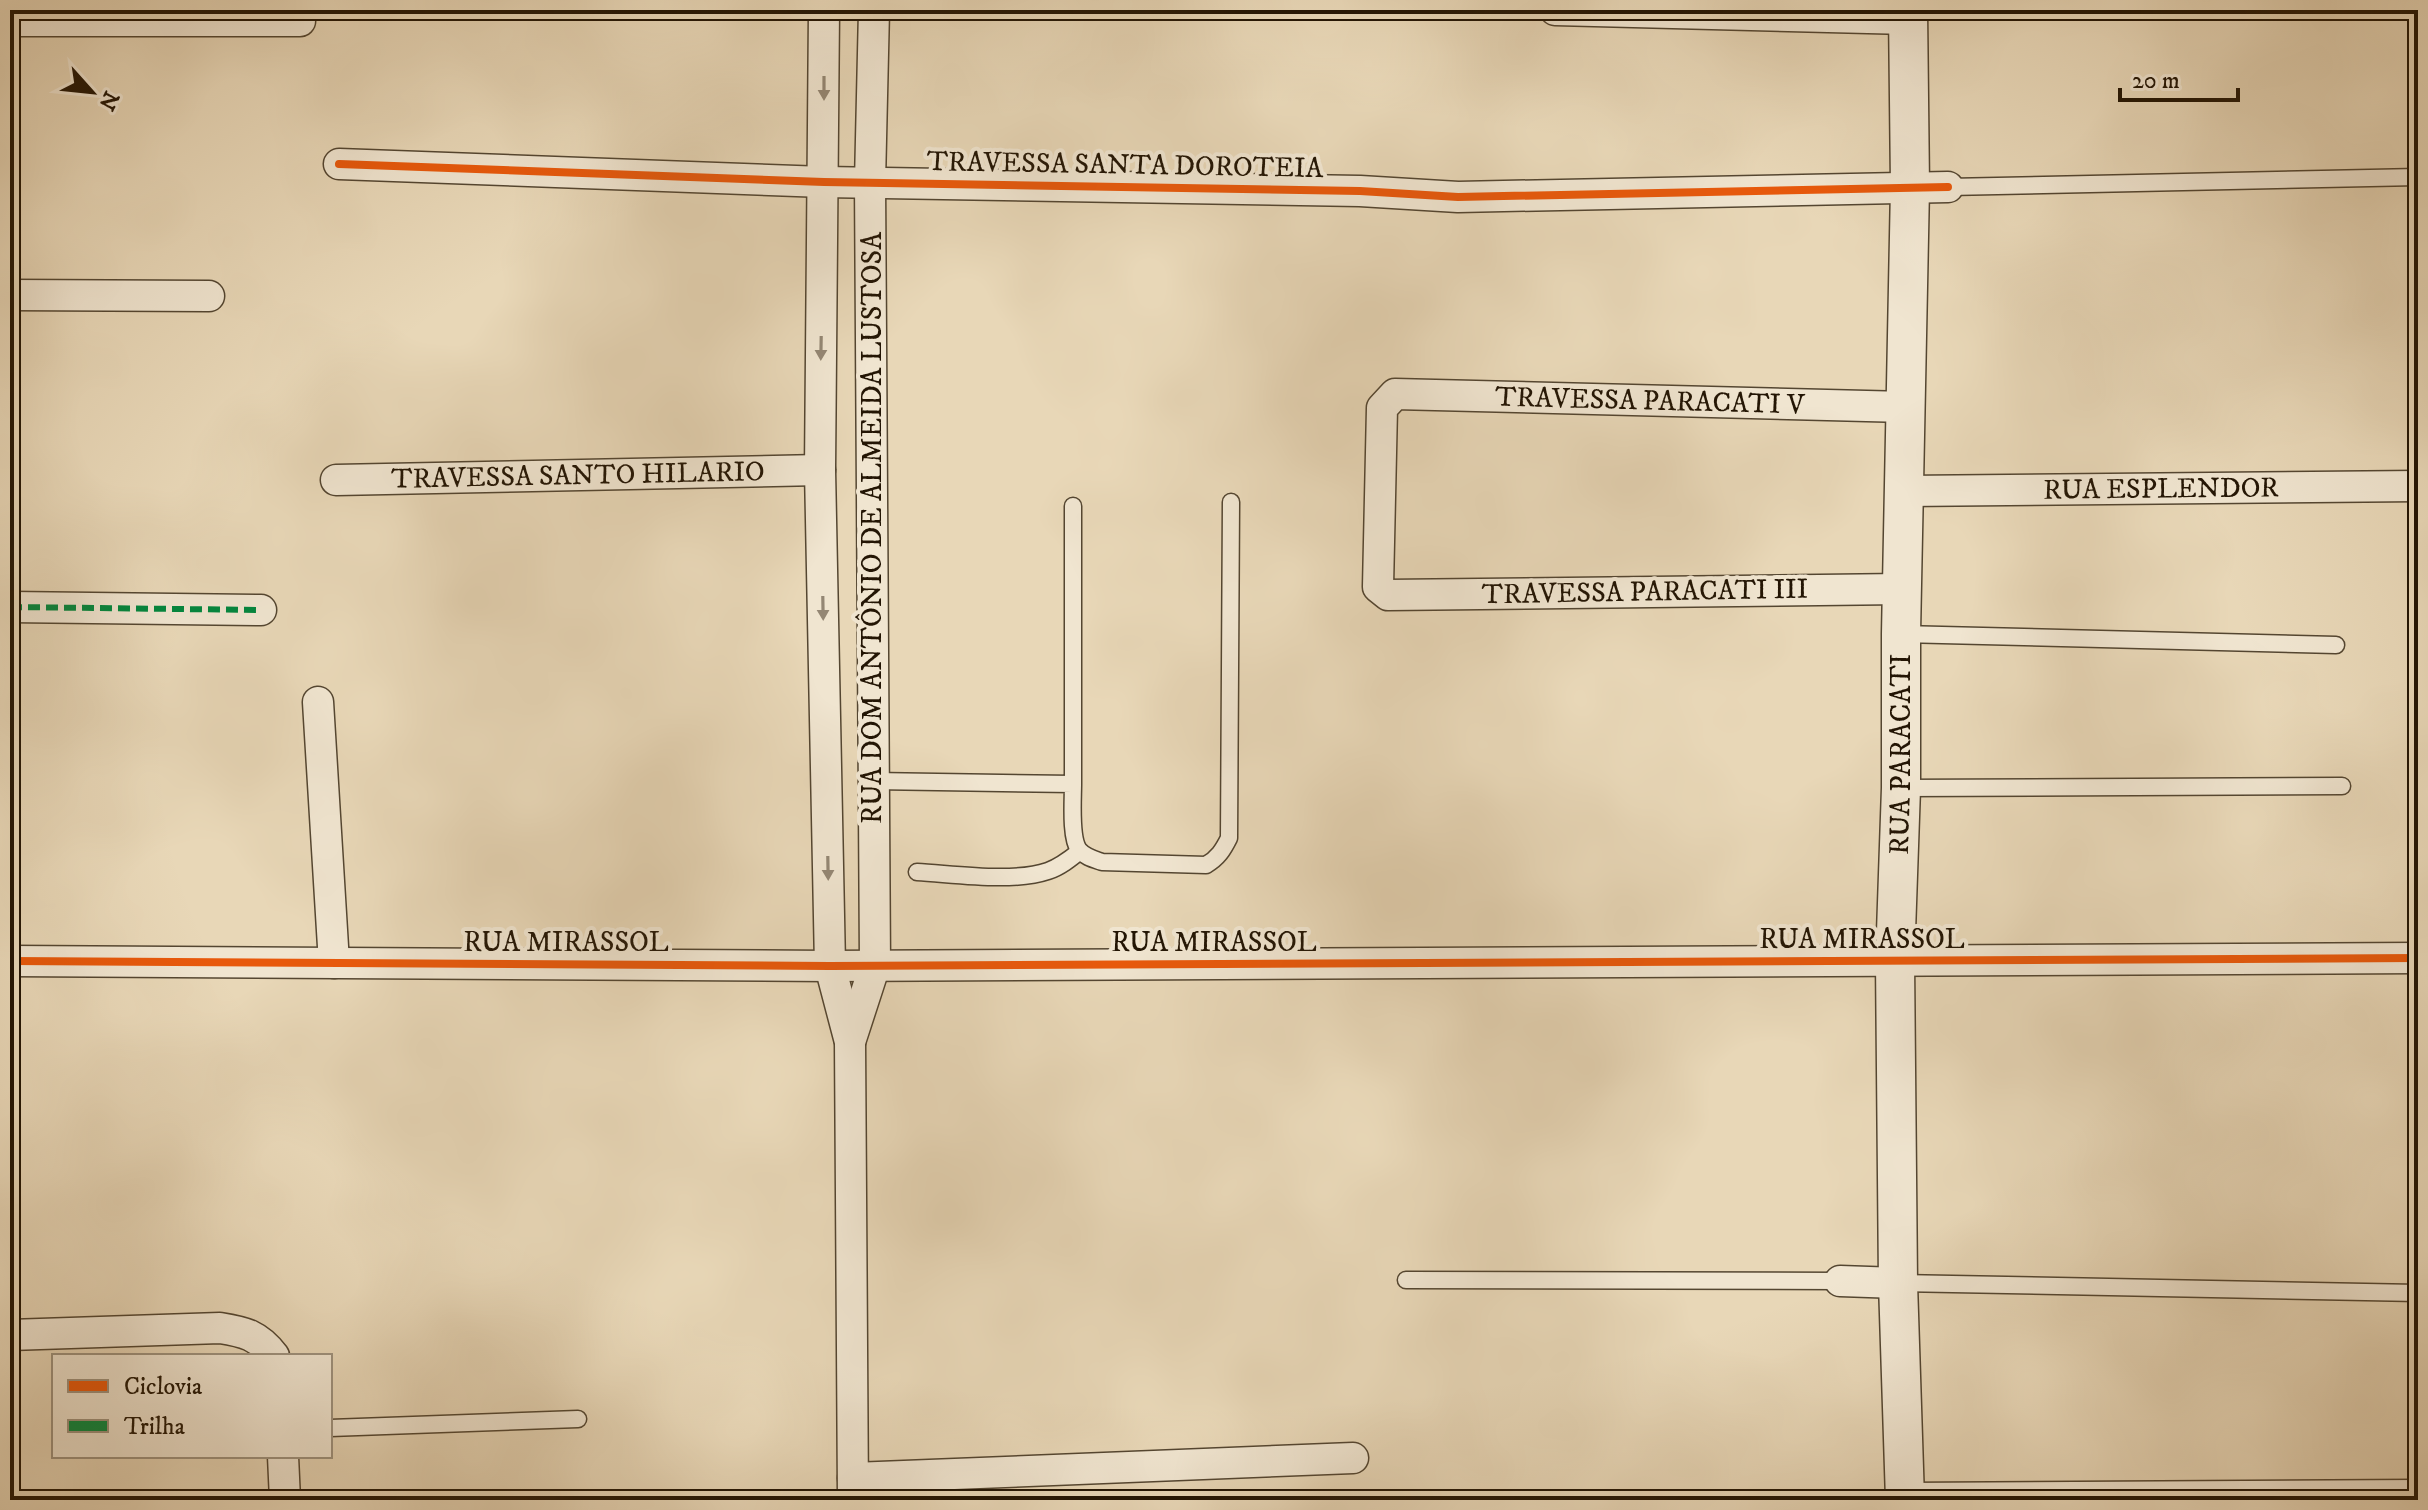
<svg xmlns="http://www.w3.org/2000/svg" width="2428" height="1510" font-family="'IM FELL DW Pica',serif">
<rect width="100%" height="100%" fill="#e8d7b7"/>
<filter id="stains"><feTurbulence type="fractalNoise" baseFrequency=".0025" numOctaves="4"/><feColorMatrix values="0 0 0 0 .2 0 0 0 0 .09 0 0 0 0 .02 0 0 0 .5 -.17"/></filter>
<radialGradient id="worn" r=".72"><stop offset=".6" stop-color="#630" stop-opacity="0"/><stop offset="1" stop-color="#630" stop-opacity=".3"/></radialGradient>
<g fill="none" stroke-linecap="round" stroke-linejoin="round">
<!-- service casing -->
<g stroke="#544631" stroke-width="19">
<path id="service" d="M1948 187 2418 177
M1901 634 2336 645
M873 781 1073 784C1073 800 1070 838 1079 850 1085 857 1093 859 1102 862L1206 865C1218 858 1223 850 1229 838L1231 502
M1073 784V506
M1901 788 2342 786
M917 872C954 874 1013 883 1048 871 1060 867 1070 859 1080 851
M1406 1280 1840 1281
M1898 1283 2418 1293
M330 1428 578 1419"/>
</g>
<!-- minor casing -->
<g stroke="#544631" stroke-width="33">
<g id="minor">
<path d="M824 10 820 470 830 966 850 1042 853 1500"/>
<path d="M1555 10 1908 19"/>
<path d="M10 21H300"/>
<path d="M339 164 824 182 1360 191 1458 197 1948 187"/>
<path d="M10 295 209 296"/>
<path id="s1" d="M336 480 820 470"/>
<path id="s2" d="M1905 491 2418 486"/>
<path id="s3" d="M1902 589 1388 595 1378 587 1382 408 1395 394 1906 407"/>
<path d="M10 607 261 610"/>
<path d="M318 702 334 963"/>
<path d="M10 961 830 966 2418 958"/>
<path d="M850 1042 875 965 870 182 874 10"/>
<path d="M1840 1281 1898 1283"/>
<path d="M10 1335 220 1328C245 1332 258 1335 274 1356"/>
<path d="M283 1456 285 1500"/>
<path d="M853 1478 1353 1458"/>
<path d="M1905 1498 2418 1495"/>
</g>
</g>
<!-- tertiary casing -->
<g stroke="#544631" stroke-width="41">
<g id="tertiary">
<path id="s4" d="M1905 1500 1898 1283 1895 961 1901 788V634L1910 187 1908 10"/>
</g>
</g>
<!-- service -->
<use href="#service" stroke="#f0e5d0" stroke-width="16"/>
<!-- minor -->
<use href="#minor" stroke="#f0e5d0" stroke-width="30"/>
<!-- tertiary -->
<use href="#tertiary" stroke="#f0e5d0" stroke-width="38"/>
<!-- quiet -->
<path stroke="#00873e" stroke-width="6" stroke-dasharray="12 6" stroke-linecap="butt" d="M10 607 261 610"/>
<!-- cycleway casing -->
<g stroke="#f0e5d0" stroke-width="13">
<path id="cycleway" d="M339 164 824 182 1360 191 1458 197 1948 187
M10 961 830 966 2418 958"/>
</g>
<!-- cycleway -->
<use href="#cycleway" stroke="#e8590c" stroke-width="8"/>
</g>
<!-- one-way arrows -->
<defs><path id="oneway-solid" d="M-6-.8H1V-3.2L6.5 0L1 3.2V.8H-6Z" transform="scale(2)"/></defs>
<g fill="#948774">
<use href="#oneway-solid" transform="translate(824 88) rotate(90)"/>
<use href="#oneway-solid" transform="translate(821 348) rotate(91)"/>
<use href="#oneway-solid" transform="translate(823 608) rotate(89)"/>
<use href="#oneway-solid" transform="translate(828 868) rotate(89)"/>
</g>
<g text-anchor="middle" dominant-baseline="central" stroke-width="8" stroke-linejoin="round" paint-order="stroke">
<!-- street labels -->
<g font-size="28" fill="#231504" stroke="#f0e5d0">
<text transform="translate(1125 165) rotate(1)">TRAVESSA SANTA DOROTEIA</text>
<text stroke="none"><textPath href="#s3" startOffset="980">TRAVESSA PARACATI V</textPath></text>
<text stroke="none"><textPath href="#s1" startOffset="242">TRAVESSA SANTO HILARIO</textPath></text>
<text stroke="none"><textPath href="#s2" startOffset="256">RUA ESPLENDOR</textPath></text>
<text transform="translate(872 528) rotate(-90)">RUA DOM ANTÔNIO DE ALMEIDA LUSTOSA</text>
<text transform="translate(1645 592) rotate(-1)">TRAVESSA PARACATI III</text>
<text stroke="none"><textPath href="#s4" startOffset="746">RUA PARACATI</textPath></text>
<text x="1862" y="939">RUA MIRASSOL</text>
<text x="566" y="942">RUA MIRASSOL</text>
<text x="1214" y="942">RUA MIRASSOL</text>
</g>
</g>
<!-- margin -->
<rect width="2428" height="1510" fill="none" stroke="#e8d7b7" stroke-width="40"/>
<rect x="12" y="12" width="2404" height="1486" fill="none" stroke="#231504" stroke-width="4"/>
<rect x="20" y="20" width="2388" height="1470" fill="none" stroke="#231504" stroke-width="2"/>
<!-- legend -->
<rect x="52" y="1354" width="280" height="104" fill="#f0e5d0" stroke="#9e927e" stroke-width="2"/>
<rect x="68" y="1380" width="40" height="12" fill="#e8590c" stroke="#9e927e" stroke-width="2"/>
<text x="124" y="1394" font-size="24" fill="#231504">Ciclovia</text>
<rect x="68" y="1420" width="40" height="12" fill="#00873e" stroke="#9e927e" stroke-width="2"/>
<text x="124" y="1434" font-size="24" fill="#231504">Trilha</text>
<!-- north arrow -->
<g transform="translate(92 92) rotate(117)" stroke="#f0e5d0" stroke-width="6" paint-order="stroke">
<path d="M0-6L14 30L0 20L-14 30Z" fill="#231504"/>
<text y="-12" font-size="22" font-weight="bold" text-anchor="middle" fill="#231504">N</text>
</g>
<!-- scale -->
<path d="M2120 88v12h118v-12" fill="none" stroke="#231504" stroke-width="4"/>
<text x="2132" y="88" font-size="24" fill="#231504" stroke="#f0e5d0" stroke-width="6" paint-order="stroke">20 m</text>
<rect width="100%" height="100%" filter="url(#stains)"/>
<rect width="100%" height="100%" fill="url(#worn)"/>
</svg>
